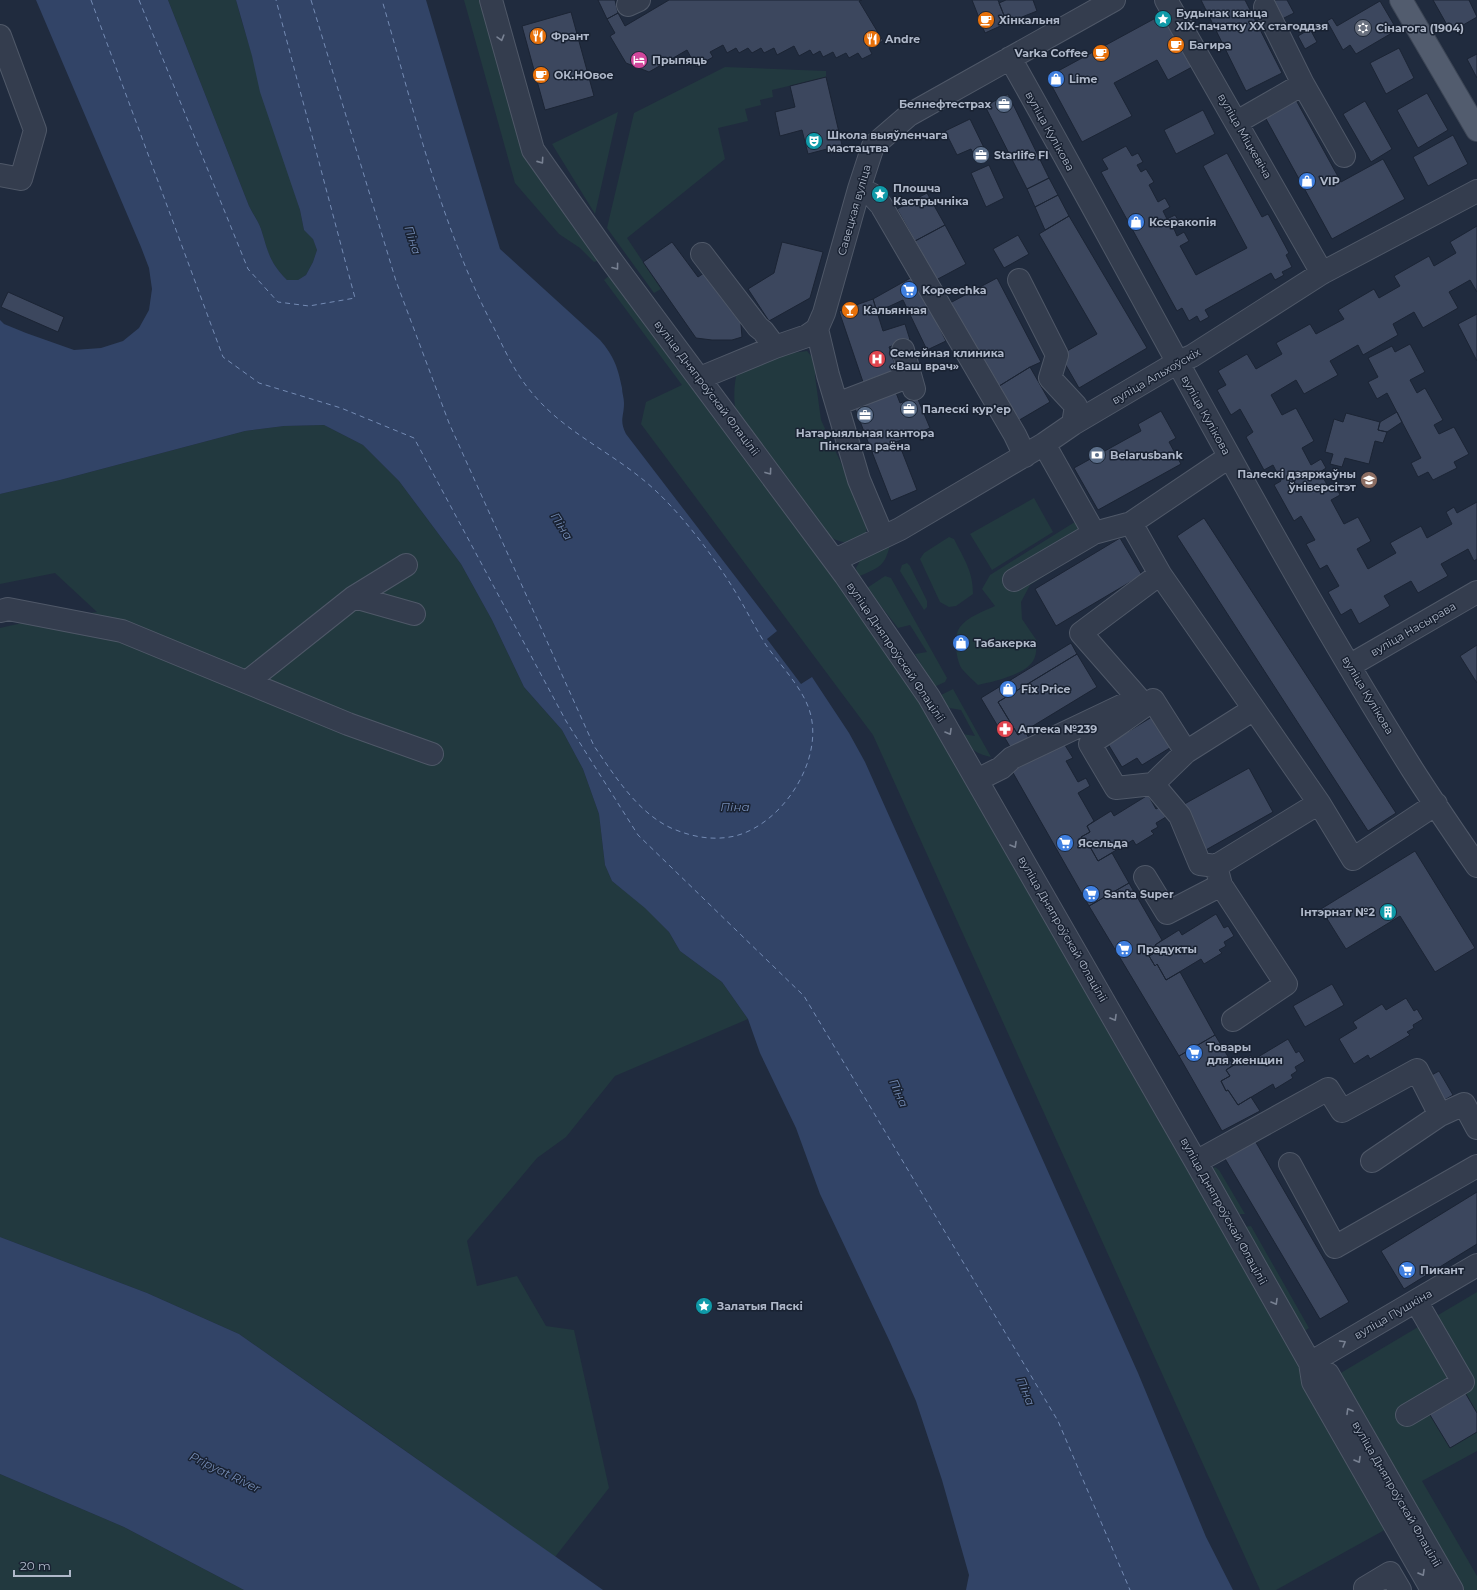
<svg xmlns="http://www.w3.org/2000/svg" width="1477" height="1590" font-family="Montserrat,sans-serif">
<rect width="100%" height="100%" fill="#202b3e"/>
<!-- green -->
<path fill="#22393f" d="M168 0H236L242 22 300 210 304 230 313 238 317 250 313 262 306 275 298 280H287C269 262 268 252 261 229 258 221 253 214 249 206Z
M464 0H484L530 165 600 260 594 262 580 248 559 234 515 183Z
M725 67 826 71V77L772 90 773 97 760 100 761 105 745 109 748 121 718 128 725 159 627 238 661 289 654 293 607 228 634 113Z
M618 112 595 214 552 144Z
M611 274 924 698 1390 1527 1276 1590H1260L873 735 641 424 646 402 682 385 604 280Z
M807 351 816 362 815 376 821 420 867 519 866 535C846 545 843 544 824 534L736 413C733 397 734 383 738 368L792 353Z
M324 425 363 445 399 481 461 564 492 620 524 687 562 730 583 769 599 814 605 865 612 881 645 907 669 932 680 951 722 982 748 1019 615 1076 566 1137 537 1158 467 1241 477 1286 517 1276 546 1326 574 1330 609 1488 555 1557 369 1425 239 1334 147 1293 0 1237V628L22 623 97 612 55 573 0 584V494L60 480 245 431 284 426Z
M1034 498 1053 532 992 570 970 534Z
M1078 520 1092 546 1030 585 1021 602 1022 619 1037 641C1036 646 1037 654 1034 659 1028 674 993 682 978 685 973 680 967 675 962 669 956 661 953 636 960 627 967 617 984 611 995 606L982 589 990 575Z
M949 537 954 539C964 559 973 571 973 594L956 606 949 607 940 602 920 559 924 553Z
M891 542C884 568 881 566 858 577L856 568 861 559Z
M907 563 910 566 927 601V607L924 610 900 571 902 565Z
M885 576 891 578 947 678 945 682 934 687 915 654 927 652 910 625 898 628 867 588Z
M953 689 991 757C974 753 970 749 962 734L975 736 961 710 944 707 939 696Z
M1215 1167 1219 1170 1245 1214H1236L1210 1170Z
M1251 1226 1309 1328 1303 1332 1244 1227Z
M1477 1292V1451L1422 1481 1477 1576V1590H1464L1339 1374Z
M0 1474 124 1527 244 1590H0Z"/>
<!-- water -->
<path fill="#324467" d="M36 0H168L249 206C253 214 258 221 261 229 268 251 269 262 287 280H298L306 275 313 262 317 250 313 239 304 230 300 210 260 92 252 56 236 0H426L500 249 600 340C614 356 618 368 622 388 622 393 624 398 624 403 624 417 619 420 626 434L777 631 767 639 801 684 812 677 849 733 865 762 1138 1373 1206 1537 1233 1590H966L969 1575 942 1480 916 1401 890 1342 820 1194 796 1128 760 1053 748 1019 722 982 680 951 669 932 645 908 612 881 605 865 599 814 583 769 562 730 524 687 492 620 461 564 399 481 363 445 324 425 284 426 245 431 60 480 0 494V320L4 324 26 333 74 350 101 348 123 341 139 328 149 310 152 289 149 268 141 247Z
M0 1237 147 1293 239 1334 603 1590H244L124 1527 0 1474Z"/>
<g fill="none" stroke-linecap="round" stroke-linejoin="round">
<!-- ferry -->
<path stroke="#748bb4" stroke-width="1" stroke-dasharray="5 4" stroke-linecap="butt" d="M91 0 223 357 259 383 341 408 414 438 566 721 638 835 804 996 1058 1421 1130 1590
M139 0 248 269 278 302 309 306 355 298 276 0
M311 0 396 281 449 423 594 746C615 776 637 812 671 828 692 837 713 841 735 836 783 824 826 758 809 709 801 686 780 665 766 645 754 626 745 607 733 588 710 551 675 505 641 478 605 449 563 430 533 394 516 375 505 351 494 328 440 225 414 110 382 0"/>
</g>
<!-- building -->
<path fill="#3c475e" stroke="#1b2434" d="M598 0H615L618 13 607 19Z
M669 0H862L859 1 883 41 869 48 872 54 862 59 858 53 849 58 846 53 836 58 833 52 823 57 820 51 813 55 810 50 799 56 794 46 777 55 774 48 764 53 761 48 752 53 748 48 739 53 736 48 727 53 723 45 710 52 713 57 696 67 687 50 649 72 626 63 610 36 615 33 607 19 618 13 625 26Z
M972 0H998L1007 23 985 33Z
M1006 0H1033L1037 11 1007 23 999 3Z
M1201 0H1245L1282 73 1246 91Z
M1270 0H1287L1294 13 1280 20Z
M1433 0H1469L1477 17 1451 32Z
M1380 1 1397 30 1356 54 1350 45 1343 50 1327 21 1332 18 1337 26Z
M571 12 594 96 545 110 522 26Z
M1163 14 1192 67 1168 80 1157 60 1114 83 1132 116 1082 142 1047 77Z
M1310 29 1317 42 1305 49 1298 36Z
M1399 48 1414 78 1386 94 1370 63Z
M1477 54V78L1467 59Z
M826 77 842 145 808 154 802 130 780 136 775 112 795 107 790 86Z
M1427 93 1448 130 1418 148 1397 110Z
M1008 94 1049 178 1027 189 985 106Z
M1296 100 1341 182 1383 159 1405 199 1332 239 1265 117Z
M1365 101 1392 149 1371 162 1343 114Z
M1203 110 1215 134 1176 154 1164 130Z
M970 119 989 158 978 163 971 149 957 155 945 131Z
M1453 135 1468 164 1428 186 1413 157Z
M1126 146 1132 156 1138 153 1143 162 1137 165 1141 172 1146 169 1154 182 1149 185 1158 202 1165 198 1170 207 1163 211 1167 219 1175 215 1181 225 1174 229 1177 236 1184 232 1189 241 1180 246 1196 275 1247 248 1203 166 1227 153 1262 217 1268 214 1289 253 1286 255 1292 267 1282 272 1284 275 1275 280 1271 273 1205 310 1209 317 1200 322 1197 316 1189 321 1182 308 1177 311 1101 172 1108 169 1102 159Z
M989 165 1004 198 986 207 971 173Z
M1049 178 1058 195 1035 207 1027 189Z
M927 193 945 225 915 241 897 209Z
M1058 195 1069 216 1045 230 1035 207Z
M1069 216 1147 348 1079 388 1060 355 1097 334 1039 234Z
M945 225 966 264 936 280 915 241Z
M1477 226V292L1470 280 1449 292 1458 308 1423 328 1414 312 1393 324 1398 335 1363 355 1358 345 1330 361 1338 375 1304 394 1296 380 1271 395 1282 415 1296 408 1314 441 1302 448 1311 465 1321 459 1326 468 1320 472 1330 490 1336 487 1340 495 1331 500 1344 524 1358 517 1371 541 1357 549 1368 569 1396 553 1390 543 1421 526 1427 538 1452 524 1446 512 1454 507 1457 513 1477 502V559L1474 561 1468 549 1441 564 1448 576 1418 593 1411 581 1384 596 1390 606 1359 624 1351 609 1341 615 1328 592 1339 586 1327 565 1320 569 1306 544 1315 540 1301 516 1294 521 1274 485 1281 481 1273 465 1264 470 1246 437 1253 432 1240 409 1231 415 1217 390 1226 385 1218 371 1247 354 1256 369 1282 354 1276 343 1310 324 1316 334 1344 319 1338 310 1374 289 1379 298 1400 286 1394 276 1429 256 1434 266 1456 253 1450 242Z
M1018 235 1029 254 1004 268 993 249Z
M672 242 698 277 704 273 740 313 742 337 732 340H712L696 338 643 262Z
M782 242 823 252 810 298 769 321 748 289 774 273Z
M914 276 946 341 927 350 903 300 877 312 873 299Z
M997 278 1041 362 1030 367 996 388 950 303Z
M8 292 64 317 58 332 1 307Z
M873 299 883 331 905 324 910 340 889 347 897 370 863 382 839 311Z
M1477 314V361L1458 324Z
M1410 344 1425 372 1410 380 1417 393 1425 388 1443 420 1434 425 1439 434 1454 427 1469 454 1454 462 1457 468 1433 480 1428 472 1418 477 1411 463 1421 458 1402 422 1387 393 1377 399 1368 382 1378 377 1368 358 1392 346 1395 352Z
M1030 367 1050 402 1016 422 996 388Z
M895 390 900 403 917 397 930 428 872 452 854 406Z
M1161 411 1176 438 1169 442 1181 464 1098 510 1074 468 1141 431 1138 424Z
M1397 412 1402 422 1387 432 1378 430 1380 422Z
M1346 413 1380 422 1378 430 1387 432 1383 443 1375 441 1369 464 1345 458 1342 467 1330 464 1333 454 1325 452 1334 419 1343 422Z
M898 441 917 490 891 501 872 452Z
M1204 518 1396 813 1368 831 1177 536Z
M1120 538 1142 575 1056 626 1035 589Z
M1071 643 1077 654 998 702 1018 735 1025 731 1030 740 1012 750 981 698Z
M1477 645V683L1460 656Z
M1077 654 1097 687 1018 735 998 702Z
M1155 715 1173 746 1142 765 1137 758 1122 767 1108 744Z
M1063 742 1073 758 1066 761 1078 782 1086 778 1090 786 1078 793 1094 821 1087 826 1090 832 1081 837 1087 847 1089 845 1098 861 1112 853 1129 883 1089 906 1012 771Z
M1249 768 1273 812 1204 851 1179 807Z
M1148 795 1156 809 1160 807 1166 817 1156 823 1158 827 1151 831 1154 834 1136 845 1133 840 1098 861 1089 845 1087 847 1081 837 1090 832 1087 826 1111 811 1114 816Z
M1415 851 1475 948 1435 972 1400 916 1346 949 1321 909Z
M1129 883 1162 940 1155 945 1158 951 1149 956 1155 966 1157 964 1166 980 1180 972 1215 1035 1179 1056 1089 906Z
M1216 914 1224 928 1228 926 1234 936 1224 942 1226 946 1219 950 1222 953 1204 964 1201 959 1166 980 1157 964 1155 966 1149 956 1158 951 1155 945 1179 930 1182 935Z
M1332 984 1344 1005 1305 1027 1293 1006Z
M1406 998 1414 1011 1417 1009 1423 1019 1413 1025 1414 1028 1407 1032 1410 1035 1370 1059 1368 1055 1354 1064 1339 1039 1357 1028 1353 1022 1382 1004 1386 1010Z
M1215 1035 1233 1065 1226 1070 1230 1076 1221 1081 1226 1091 1228 1090 1238 1105 1251 1097 1260 1111 1222 1131 1179 1056Z
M1288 1039 1296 1053 1299 1051 1305 1061 1295 1067 1297 1071 1291 1075 1293 1078 1275 1089 1273 1084 1238 1105 1228 1090 1226 1091 1221 1081 1230 1076 1226 1070 1251 1055 1253 1060Z
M1439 1071 1453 1095 1441 1102 1428 1077Z
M1254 1139 1349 1302 1320 1319 1224 1157Z
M1477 1192V1244L1404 1289 1381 1251Z
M1463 1389 1477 1413V1432L1450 1448 1427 1410Z"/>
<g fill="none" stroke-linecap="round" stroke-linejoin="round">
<!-- minor casing -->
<g stroke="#4f5868" stroke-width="24">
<path id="minor" d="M491 0 533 150 611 260 845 575 929 697 1196 1162 1310 1363 1313 1382 1432 1590
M1166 0 1322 273
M628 5 639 0
M0 36 35 130 21 179 0 175
M1010 58C1144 295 1267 538 1412 769 1433 802 1455 834 1477 866
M1303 84 1344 156
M1237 122 1303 84 1265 7
M859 189 871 194 881 205 1015 435 1025 456
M702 254 758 327 763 331 775 347
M1019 280 1057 355 1050 378 1076 406 1073 424
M817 329 828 375 859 480 883 537
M903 350 914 389
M700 378 775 347 807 336 817 329 824 313 859 189 873 146 909 115 1114 0
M837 404 910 376
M1229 457 1131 523 1160 574 1081 633 1138 698 1122 722 1153 700 1186 752 1254 709 1319 803 1353 859 1436 804
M1094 533 1131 523
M835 560 900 529 1044 444 1073 424 1178 362 1192 356 1322 273 1477 191
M1160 574 1254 709
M1014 580 1094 533 1044 444
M354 597 414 614
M0 611 8 609 122 631 348 724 432 754
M1349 666 1477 592
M247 682 354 597 406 565
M1122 722 1090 744 1116 788 1153 784 1180 816 1200 864 1216 866
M977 780 1001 768 1012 758 1138 698
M1153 784 1186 752
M1145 877 1167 913 1221 885
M1233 1020 1286 984 1221 885 1216 866 1319 803
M1372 1161 1440 1115
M1196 1162 1328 1089 1342 1111 1417 1070 1440 1115 1464 1104 1477 1128
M1290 1164 1335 1247 1477 1166
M1310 1363 1328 1374 1452 1590
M1310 1363 1477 1265
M1407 1415 1463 1382 1416 1301
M1365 1588 1390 1573 1400 1590"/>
</g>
<!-- major casing -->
<g stroke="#3d4656" stroke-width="24">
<path id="major" d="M1401 0 1477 130"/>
</g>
<!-- minor -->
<use href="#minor" stroke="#343d4e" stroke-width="22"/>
<!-- major -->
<use href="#major" stroke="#525c6e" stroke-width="22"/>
</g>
<!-- one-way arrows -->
<defs><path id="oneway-chevron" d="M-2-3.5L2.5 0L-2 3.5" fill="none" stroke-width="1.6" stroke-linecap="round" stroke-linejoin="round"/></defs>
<g stroke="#788192">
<use href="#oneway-chevron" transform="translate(501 38) rotate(74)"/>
<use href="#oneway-chevron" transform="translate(541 161) rotate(55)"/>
<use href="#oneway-chevron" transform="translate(616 267) rotate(53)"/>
<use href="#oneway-chevron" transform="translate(769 472) rotate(54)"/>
<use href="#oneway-chevron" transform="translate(949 732) rotate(60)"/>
<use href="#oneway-chevron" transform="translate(1014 845) rotate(60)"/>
<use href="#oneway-chevron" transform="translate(1114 1018) rotate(60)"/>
<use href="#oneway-chevron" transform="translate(1275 1302) rotate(60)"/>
<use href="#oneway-chevron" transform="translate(1343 1343) rotate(-30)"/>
<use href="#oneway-chevron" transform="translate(1349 1411) rotate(-120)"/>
<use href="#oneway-chevron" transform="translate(1358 1460) rotate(60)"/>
<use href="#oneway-chevron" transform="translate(1422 1573) rotate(60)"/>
</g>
<!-- icons -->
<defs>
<g id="sight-disc" transform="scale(0.9)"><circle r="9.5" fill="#0f9aa8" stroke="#192232"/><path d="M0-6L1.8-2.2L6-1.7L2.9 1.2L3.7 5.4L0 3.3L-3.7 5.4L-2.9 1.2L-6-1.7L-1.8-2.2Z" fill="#fff"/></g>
<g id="cafe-disc" transform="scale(0.9)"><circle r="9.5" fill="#e8710a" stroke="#192232"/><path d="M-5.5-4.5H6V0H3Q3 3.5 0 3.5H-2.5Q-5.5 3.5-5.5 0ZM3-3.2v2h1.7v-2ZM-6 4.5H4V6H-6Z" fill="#fff"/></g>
<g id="synagogue-disc" transform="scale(0.9)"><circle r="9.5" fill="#6b7280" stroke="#192232"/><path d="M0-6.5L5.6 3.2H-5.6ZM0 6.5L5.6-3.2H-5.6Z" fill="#fff"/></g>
<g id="restaurant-disc" transform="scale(0.9)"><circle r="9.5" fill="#e8710a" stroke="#192232"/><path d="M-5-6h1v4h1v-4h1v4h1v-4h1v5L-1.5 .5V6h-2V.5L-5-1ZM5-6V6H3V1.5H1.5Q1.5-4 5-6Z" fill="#fff"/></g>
<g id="hotel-disc" transform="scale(0.9)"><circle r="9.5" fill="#d1479c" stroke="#192232"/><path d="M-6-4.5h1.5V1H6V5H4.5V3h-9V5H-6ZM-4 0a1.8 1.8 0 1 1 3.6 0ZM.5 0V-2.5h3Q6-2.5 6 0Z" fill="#fff"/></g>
<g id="shop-disc" transform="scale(0.9)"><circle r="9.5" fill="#3f7fe0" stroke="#192232"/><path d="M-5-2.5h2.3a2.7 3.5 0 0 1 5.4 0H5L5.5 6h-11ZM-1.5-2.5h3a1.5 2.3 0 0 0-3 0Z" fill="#fff"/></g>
<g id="office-disc" transform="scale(0.9)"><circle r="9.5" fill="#5c6f8a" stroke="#192232"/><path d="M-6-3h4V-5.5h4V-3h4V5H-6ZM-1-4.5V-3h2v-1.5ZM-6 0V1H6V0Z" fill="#fff"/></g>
<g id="theatre-disc" transform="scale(0.9)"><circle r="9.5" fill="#0f9aa8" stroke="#192232"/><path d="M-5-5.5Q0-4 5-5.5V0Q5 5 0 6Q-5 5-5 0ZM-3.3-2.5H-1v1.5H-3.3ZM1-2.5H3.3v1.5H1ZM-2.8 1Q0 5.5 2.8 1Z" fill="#fff"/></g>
<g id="supermarket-disc" transform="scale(0.9)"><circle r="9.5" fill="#3f7fe0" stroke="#192232"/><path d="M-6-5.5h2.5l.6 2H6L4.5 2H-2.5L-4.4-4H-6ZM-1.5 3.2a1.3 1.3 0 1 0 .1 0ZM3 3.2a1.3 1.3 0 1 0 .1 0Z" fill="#fff"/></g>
<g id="bar-disc" transform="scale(0.9)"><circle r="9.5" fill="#e8710a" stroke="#192232"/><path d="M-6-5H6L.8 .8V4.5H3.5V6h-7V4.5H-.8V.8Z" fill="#fff"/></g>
<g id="hospital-disc" transform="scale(0.9)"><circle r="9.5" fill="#e0444e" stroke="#192232"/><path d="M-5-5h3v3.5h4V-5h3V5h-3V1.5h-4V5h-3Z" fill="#fff"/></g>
<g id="bank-disc" transform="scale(0.9)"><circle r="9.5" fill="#5c6f8a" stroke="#192232"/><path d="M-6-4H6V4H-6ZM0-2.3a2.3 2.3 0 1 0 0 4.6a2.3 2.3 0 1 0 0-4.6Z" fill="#fff"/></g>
<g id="university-disc" transform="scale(0.9)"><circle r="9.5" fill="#8d6e63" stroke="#192232"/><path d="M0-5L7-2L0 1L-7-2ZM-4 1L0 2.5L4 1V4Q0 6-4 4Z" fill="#fff"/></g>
<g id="pharmacy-disc" transform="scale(0.9)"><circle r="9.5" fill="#e0444e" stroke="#192232"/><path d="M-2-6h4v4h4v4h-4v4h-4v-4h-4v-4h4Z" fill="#fff"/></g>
<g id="building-disc" transform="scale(0.9)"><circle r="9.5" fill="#0f9aa8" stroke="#192232"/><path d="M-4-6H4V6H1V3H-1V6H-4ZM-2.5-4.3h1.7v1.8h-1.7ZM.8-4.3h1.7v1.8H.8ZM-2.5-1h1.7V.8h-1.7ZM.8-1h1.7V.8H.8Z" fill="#fff"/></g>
</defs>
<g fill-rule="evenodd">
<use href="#sight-disc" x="1163" y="19"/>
<use href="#cafe-disc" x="986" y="20"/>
<use href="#synagogue-disc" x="1363" y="28"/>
<use href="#restaurant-disc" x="538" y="36"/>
<use href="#restaurant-disc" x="872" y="39"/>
<use href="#cafe-disc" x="1176" y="45"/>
<use href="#cafe-disc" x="1101" y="53"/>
<use href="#hotel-disc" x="639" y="60"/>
<use href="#cafe-disc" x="541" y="75"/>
<use href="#shop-disc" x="1056" y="79"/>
<use href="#office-disc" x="1004" y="104"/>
<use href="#theatre-disc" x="814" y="141"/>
<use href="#office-disc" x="981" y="155"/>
<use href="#shop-disc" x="1307" y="181"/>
<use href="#sight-disc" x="880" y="194"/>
<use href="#shop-disc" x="1136" y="222"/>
<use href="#supermarket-disc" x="909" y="290"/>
<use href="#bar-disc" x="850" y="310"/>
<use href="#hospital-disc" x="877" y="359"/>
<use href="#office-disc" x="909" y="409"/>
<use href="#office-disc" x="865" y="415"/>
<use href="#bank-disc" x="1097" y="455"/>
<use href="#university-disc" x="1369" y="480"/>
<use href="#shop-disc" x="961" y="643"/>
<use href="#shop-disc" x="1008" y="689"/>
<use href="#pharmacy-disc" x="1005" y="729"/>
<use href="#supermarket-disc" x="1065" y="843"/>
<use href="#supermarket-disc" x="1091" y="894"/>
<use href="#building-disc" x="1388" y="912"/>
<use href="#supermarket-disc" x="1124" y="949"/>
<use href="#supermarket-disc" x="1194" y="1053"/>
<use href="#supermarket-disc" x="1407" y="1270"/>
<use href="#sight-disc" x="704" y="1306"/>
</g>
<g text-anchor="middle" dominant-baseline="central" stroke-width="3" stroke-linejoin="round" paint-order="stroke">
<!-- poi labels -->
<g font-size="11" font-weight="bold" fill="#afb8c9" stroke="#192232" text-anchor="start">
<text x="1176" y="13">Будынак канца<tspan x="1176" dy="13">XIX-пачатку XX стагоддзя</tspan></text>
<text x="999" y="20">Хінкальня</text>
<text x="1376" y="28">Сінагога (1904)</text>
<text x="551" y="36">Франт</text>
<text x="885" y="39">Andre</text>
<text x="1189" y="45">Багира</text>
<text x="1088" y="53" text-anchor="end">Varka Coffee</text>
<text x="652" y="60">Прыпяць</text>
<text x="554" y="75">ОК.НОвое</text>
<text x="1069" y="79">Lime</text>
<text x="991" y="104" text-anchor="end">Белнефтестрах</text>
<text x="827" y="135">Школа выяўленчага<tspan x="827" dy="13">мастацтва</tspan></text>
<text x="994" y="155">Starlife FI</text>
<text x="1320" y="181">VIP</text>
<text x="893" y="188">Плошча<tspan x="893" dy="13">Кастрычніка</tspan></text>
<text x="1149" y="222">Ксеракопія</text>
<text x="922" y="290">Kopeechka</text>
<text x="863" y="310">Кальянная</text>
<text x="890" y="353">Семейная клиника<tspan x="890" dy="13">«Ваш врач»</tspan></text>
<text x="922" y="409">Палескі курʼер</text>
<text x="865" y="433" text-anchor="middle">Натарыяльная кантора<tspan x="865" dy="13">Пінскага раёна</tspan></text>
<text x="1110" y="455">Belarusbank</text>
<text x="1356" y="474" text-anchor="end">Палескі дзяржаўны<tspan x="1356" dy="13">ўніверсітэт</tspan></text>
<text x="974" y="643">Табакерка</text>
<text x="1021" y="689">Fix Price</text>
<text x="1018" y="729">Аптека №239</text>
<text x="1078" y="843">Ясельда</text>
<text x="1104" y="894">Santa Super</text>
<text x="1375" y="912" text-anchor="end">Інтэрнат №2</text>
<text x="1137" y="949">Прадукты</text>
<text x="1207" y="1047">Товары<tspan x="1207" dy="13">для женщин</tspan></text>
<text x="1420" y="1270">Пикант</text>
<text x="717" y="1306">Залатыя Пяскі</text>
</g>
<!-- street labels -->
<g font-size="11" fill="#afb8c9" stroke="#192232">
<text transform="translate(1050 131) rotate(61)">вуліца Кулікова</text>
<text transform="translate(1245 136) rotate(60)">вуліца Міцкевіча</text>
<text transform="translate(854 210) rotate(-74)">Савецкая вуліца</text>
<text transform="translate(1156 376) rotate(-30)">вуліца Альхоўскіх</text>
<text transform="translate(707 388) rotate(53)">вуліца Дняпроўскай Флаціліі</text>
<text transform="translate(1206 415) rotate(61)">вуліца Кулікова</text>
<text transform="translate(1413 629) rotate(-30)">вуліца Насырава</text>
<text transform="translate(896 652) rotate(56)">вуліца Дняпроўскай Флаціліі</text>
<text transform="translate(1368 695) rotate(59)">вуліца Кулікова</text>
<text transform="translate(1063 929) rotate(60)">вуліца Дняпроўскай Флаціліі</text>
<text transform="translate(1224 1211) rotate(61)">вуліца Дняпроўскай Флаціліі</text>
<text transform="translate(1393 1314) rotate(-30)">вуліца Пушкіна</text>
<text transform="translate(1397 1494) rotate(60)">вуліца Дняпроўскай Флаціліі</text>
</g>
<!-- water labels -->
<g font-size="12" font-style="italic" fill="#748bb4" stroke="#192232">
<text transform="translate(413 240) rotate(72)">Піна</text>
<text transform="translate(562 526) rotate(58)">Піна</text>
<text x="735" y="806">Піна</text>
<text transform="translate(899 1093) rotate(66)">Піна</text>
<text transform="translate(1026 1391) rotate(68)">Піна</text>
<text transform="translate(225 1472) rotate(26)">Pripyat River</text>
</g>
</g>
<!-- scale -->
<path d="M14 1570v6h56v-6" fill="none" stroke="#afb8c9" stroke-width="2"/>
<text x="20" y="1570" font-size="12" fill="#afb8c9" stroke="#192232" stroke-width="3" paint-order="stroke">20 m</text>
</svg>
